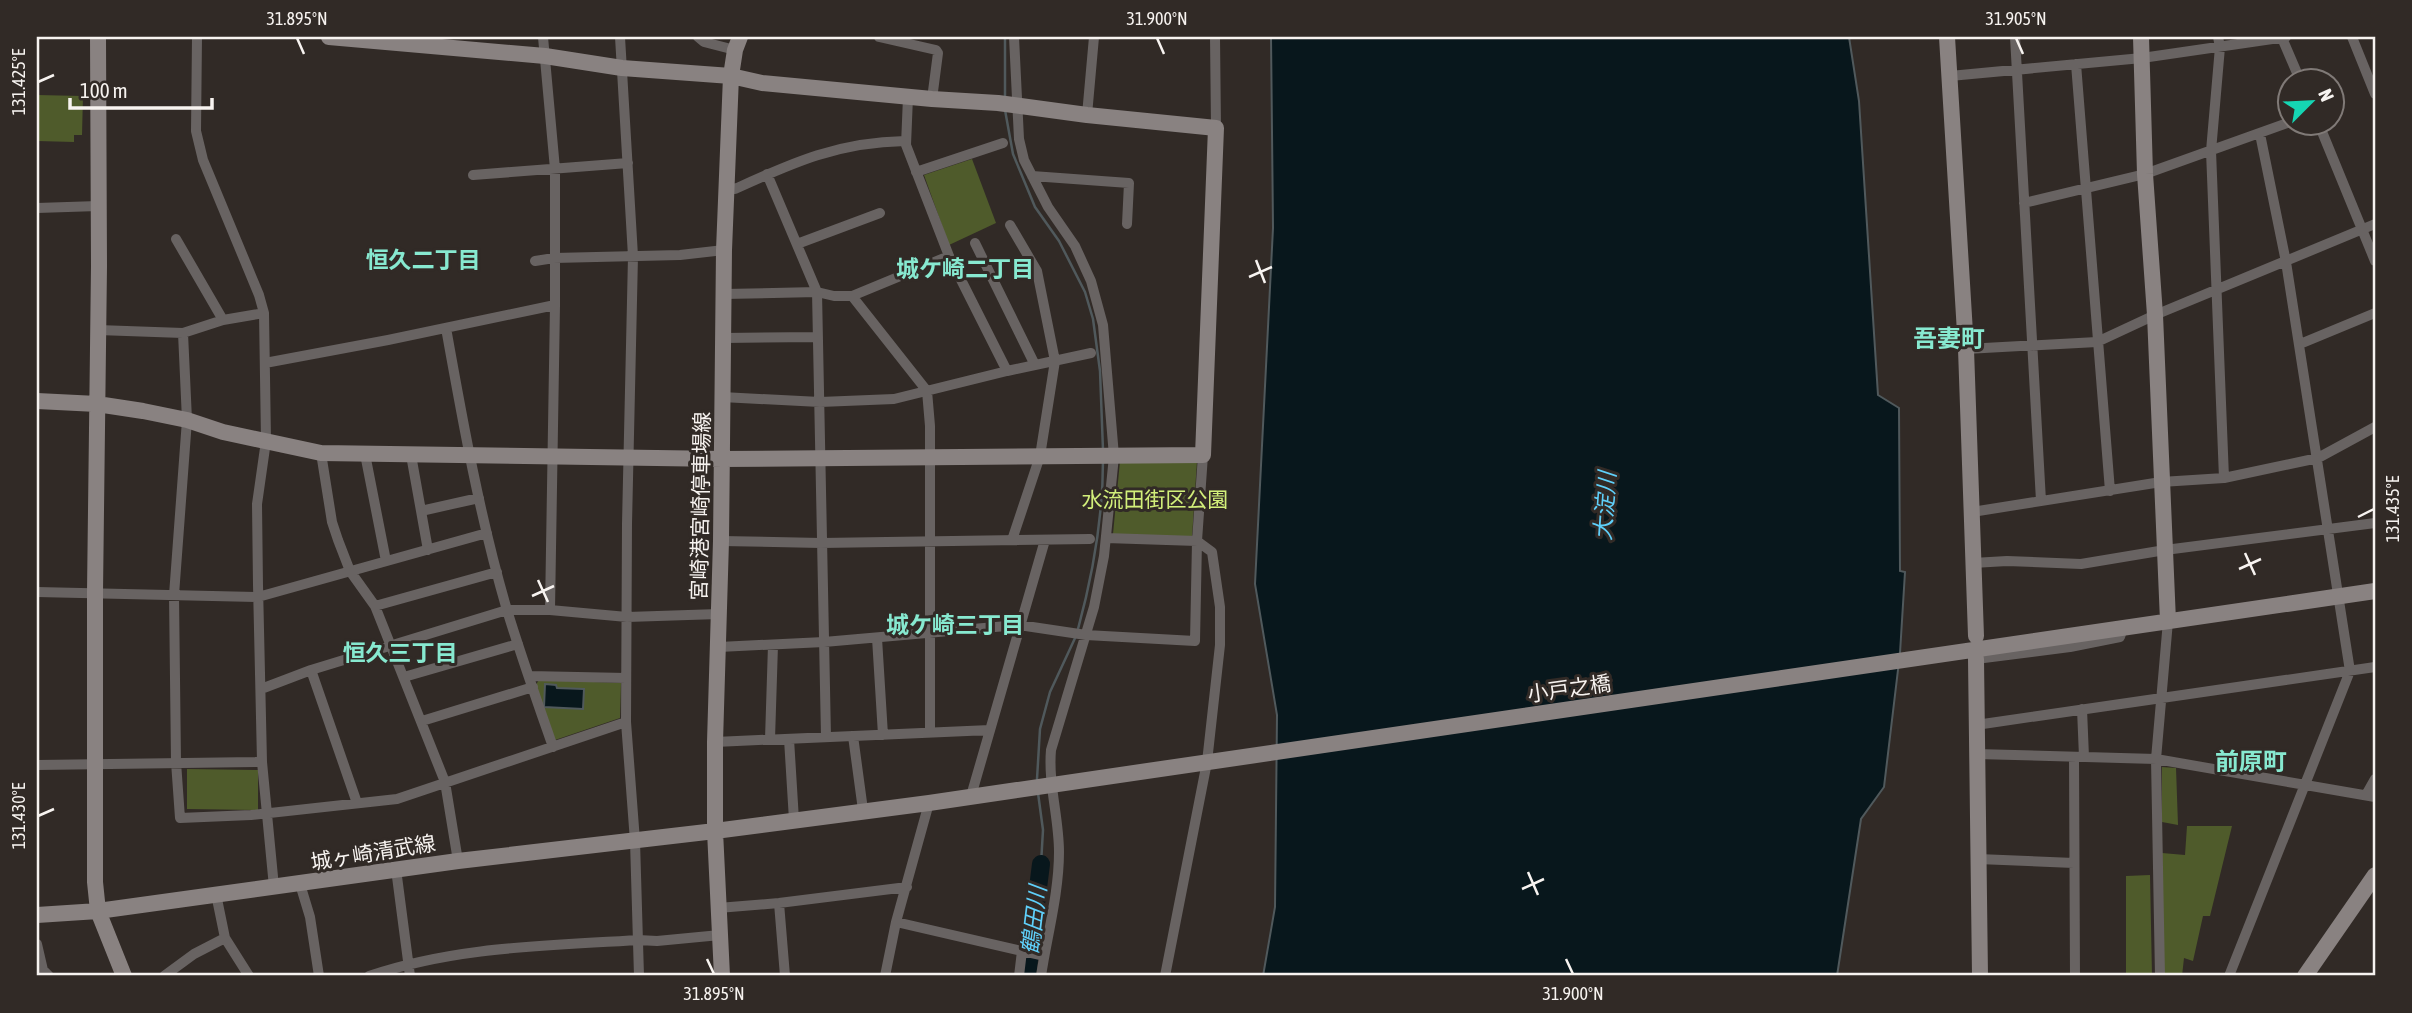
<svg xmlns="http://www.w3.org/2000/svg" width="2412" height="1013" font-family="'Asap Condensed','Noto Sans JP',sans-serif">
<rect width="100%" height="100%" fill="#312a26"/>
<!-- green -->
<path fill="#4f5b2b" d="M37 95 83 96 82 135H74V142L37 141Z
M972 159 996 223 949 245 924 175Z
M1120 461H1197L1192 537 1113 534Z
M539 680 621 683 620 718 555 740 535 686Z
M2162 767 2176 768 2178 825 2162 822Z
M187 769 258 770V810L187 809Z
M2187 826H2232L2210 916H2203L2193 961 2184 958 2182 976H2164L2162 853 2185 855Z
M2150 875 2152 976H2126V876Z"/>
<!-- water -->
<path fill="#08171c" stroke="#50595c" stroke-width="2" d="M1271 37H1849L1859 101 1878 395 1899 408 1900 571 1905 572 1900 653 1884 787 1861 819 1837 976H1263L1275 907 1277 715 1255 584 1273 228Z
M545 684 556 685 557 688 584 689 583 709 544 707Z"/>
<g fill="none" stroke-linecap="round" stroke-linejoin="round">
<!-- stream -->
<path stroke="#50595c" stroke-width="2.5" d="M1005 37V96
M1005 110 1013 154 1035 207 1059 241 1085 292 1093 319 1100 371 1103 450
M1078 629C1093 574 1103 518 1103 460
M1037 779 1040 729 1050 692 1076 636
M1038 793 1043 830 1041 864"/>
<!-- river -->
<path stroke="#08171c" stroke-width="18" d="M1027 976 1041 864"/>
<!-- street -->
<path stroke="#686362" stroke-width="10" d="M197 37 196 131 203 160 259 295 264 313 266 441 257 504 258 585 262 762 274 887
M543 37 555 169V305L550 610
M620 37 633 256 627 524 626 722 635 841 639 976
M698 37 704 42 735 50
M879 37 936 50 938 53 932 99
M1014 37 1019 139 1024 160 1048 207 1075 246 1091 281 1103 325 1114 456 1104 556 1094 607 1051 750C1048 784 1059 818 1059 852 1059 893 1047 936 1041 976
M1215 37 1216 128
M2015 37 2041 501
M2218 37 2220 47 2211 151 2224 478
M2352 37 2375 94
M2282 38 2300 80
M2076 64 2110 491
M1950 76 2142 58 2286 37
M908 97 906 145 949 256 1007 371
M1087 115 1094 37
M2318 122 2375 261
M916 172 1003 143
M767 174 817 292 826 737
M473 175 628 163
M1032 176 1129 183 1127 224
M726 187 735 189C794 162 839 142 905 141
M2024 203 2145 174 2290 122
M37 208 98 206
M1010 225 1037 271 1055 361 1040 456 1012 540
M176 239 223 320
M975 243 1035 365
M797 244 880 213
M535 261 554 258 680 255 724 250
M724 294 817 292 834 296H852L949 256
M852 296 927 391 930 426V733
M446 328C463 423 480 518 507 610 521 656 537 701 553 747
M98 330 183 333 223 320 264 313
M183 333 187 420 174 595 176 762 180 818 251 815 397 799 626 722
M723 338 818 337
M2300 344 2375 313
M1966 349 2097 342 2155 315 2375 224
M265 363 388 340 555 305
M722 397 820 402 894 399 1007 371 1091 353
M321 453 332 522 338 540 350 571 375 606 445 782 458 861
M365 454 386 561
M411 455 428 550
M421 511 479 498
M1972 512 2161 482 2224 478 2318 458 2375 427
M1106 538 1197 541 1212 552 1220 607V645L1207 762 1165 976
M721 541 821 543 1090 539
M1973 563 2007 561 2081 564 2165 550 2375 523
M37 592 258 597 487 533
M375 606 497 572
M877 638 883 735
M719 647 824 642 1019 625 1086 635 1195 641 1197 541 1203 455
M1976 659 2070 647 2120 637 2123 628
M311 670 357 803
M529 676 626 678
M404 677 518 644
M261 689 311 670 507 610H550L627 617 719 614
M2082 709 2084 757
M422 721 533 687
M1976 725 2375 667
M853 736 863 810
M770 739 773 645
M789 739 794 820
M715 742 990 730
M1976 754 2156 759 2375 797
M2074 757 2075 976
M37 765 262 762
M2366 795 2375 779
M971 796 1045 540
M1978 859 2074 863
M396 869 410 976
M300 884 310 917 319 976
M216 894 225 938 249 976
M779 903 785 976
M718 908 779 903 907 887
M896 922 1044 956
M37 944 43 970 49 976
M164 976 194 954 225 938
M369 976C458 946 546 946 638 940L657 941 720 935
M885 976 896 922 929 803
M1019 976 1022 951
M2160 976 2156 759 2168 621
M2229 976 2350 671 2286 262 2260 134"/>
<!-- secondary -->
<path stroke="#898281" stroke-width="16" d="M98 37 99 266 95 592V882L98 911 124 976
M1947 37 1966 349 1976 636
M2141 37 2145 174 2155 315 2168 621
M37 401 97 404 143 411 187 420 223 432 321 453 722 459 1203 455 1216 128 1087 115 998 103 932 99 762 83 731 76 622 68 545 56 329 37
M1976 659 1980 976
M37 915 98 911 458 861 715 831 929 803 2375 591
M722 976 715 831V742L721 541 724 250 731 76 735 50 740 37
M2305 976 2375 875"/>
</g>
<!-- ticks -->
<path fill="none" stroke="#f7f3f0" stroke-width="2.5" d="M297 38 304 54M1157 38 1164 54M2016 38 2023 54M38 82 54 75M1256 260 1265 283M1249 277 1272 267M2358 517 2374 509M2245 553 2255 575M2239 569 2261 559M538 580 548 602M532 596 554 586M38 816 54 809M1528 872 1538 895M1522 889 1544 879M707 959 714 974M1566 959 1573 974"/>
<g text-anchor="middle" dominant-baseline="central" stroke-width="6" stroke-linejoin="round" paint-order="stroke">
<!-- park labels -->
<g font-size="21" fill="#d2ef7a" stroke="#312a26">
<text x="1155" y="499">水流田街区公園</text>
</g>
<!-- street labels -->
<g font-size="21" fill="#f7f3f0" stroke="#312a26">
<text transform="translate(700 506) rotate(-89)">宮崎港宮崎停車場線</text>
<text transform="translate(1569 688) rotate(-8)">小戸之橋</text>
<text transform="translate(373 852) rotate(-9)">城ヶ崎清武線</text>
</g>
<!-- neighbourhood labels -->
<g font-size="23" font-weight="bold" fill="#87e9d0" stroke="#312a26">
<text x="423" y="260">恒久二丁目</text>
<text x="965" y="269">城ケ崎二丁目</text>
<text x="955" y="625">城ケ崎三丁目</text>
<text x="400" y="653">恒久三丁目</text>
</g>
<!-- water labels -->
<g font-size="23" font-style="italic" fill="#5fd0fa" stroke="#312a26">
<text transform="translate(1605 506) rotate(-86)">大淀川</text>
<text transform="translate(1034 920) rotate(-83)">鶴田川</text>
</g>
<!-- quarter labels -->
<g font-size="24" font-weight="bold" fill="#87e9d0" stroke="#312a26">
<text x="1949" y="338">吾妻町</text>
<text x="2251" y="761">前原町</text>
</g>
</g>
<!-- border -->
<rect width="2412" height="1013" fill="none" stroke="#312a26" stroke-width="77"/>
<!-- north arrow -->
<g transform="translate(2311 102) rotate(66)"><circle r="33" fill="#312a26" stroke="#807a77" stroke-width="2"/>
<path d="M0-5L12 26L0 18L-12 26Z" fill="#15d5b3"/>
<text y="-10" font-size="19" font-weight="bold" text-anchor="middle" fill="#f7f3f0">N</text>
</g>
<!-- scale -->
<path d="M70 98v10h142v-10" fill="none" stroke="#f7f3f0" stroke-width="3.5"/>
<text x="80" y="98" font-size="21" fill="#f7f3f0" stroke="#312a26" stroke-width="5" paint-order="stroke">100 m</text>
<rect x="38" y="38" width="2336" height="936" fill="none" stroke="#f7f3f0" stroke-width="2.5"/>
<g font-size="18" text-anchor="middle" fill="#f7f3f0">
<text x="297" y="25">31.895°N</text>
<text x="1157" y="25">31.900°N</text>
<text x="2016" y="25">31.905°N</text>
<text transform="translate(19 82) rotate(-90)" y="6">131.425°E</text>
<text transform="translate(2393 509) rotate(-90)" y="6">131.435°E</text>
<text transform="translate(19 816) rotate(-90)" y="6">131.430°E</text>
<text x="714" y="1000">31.895°N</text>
<text x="1573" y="1000">31.900°N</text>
</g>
</svg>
